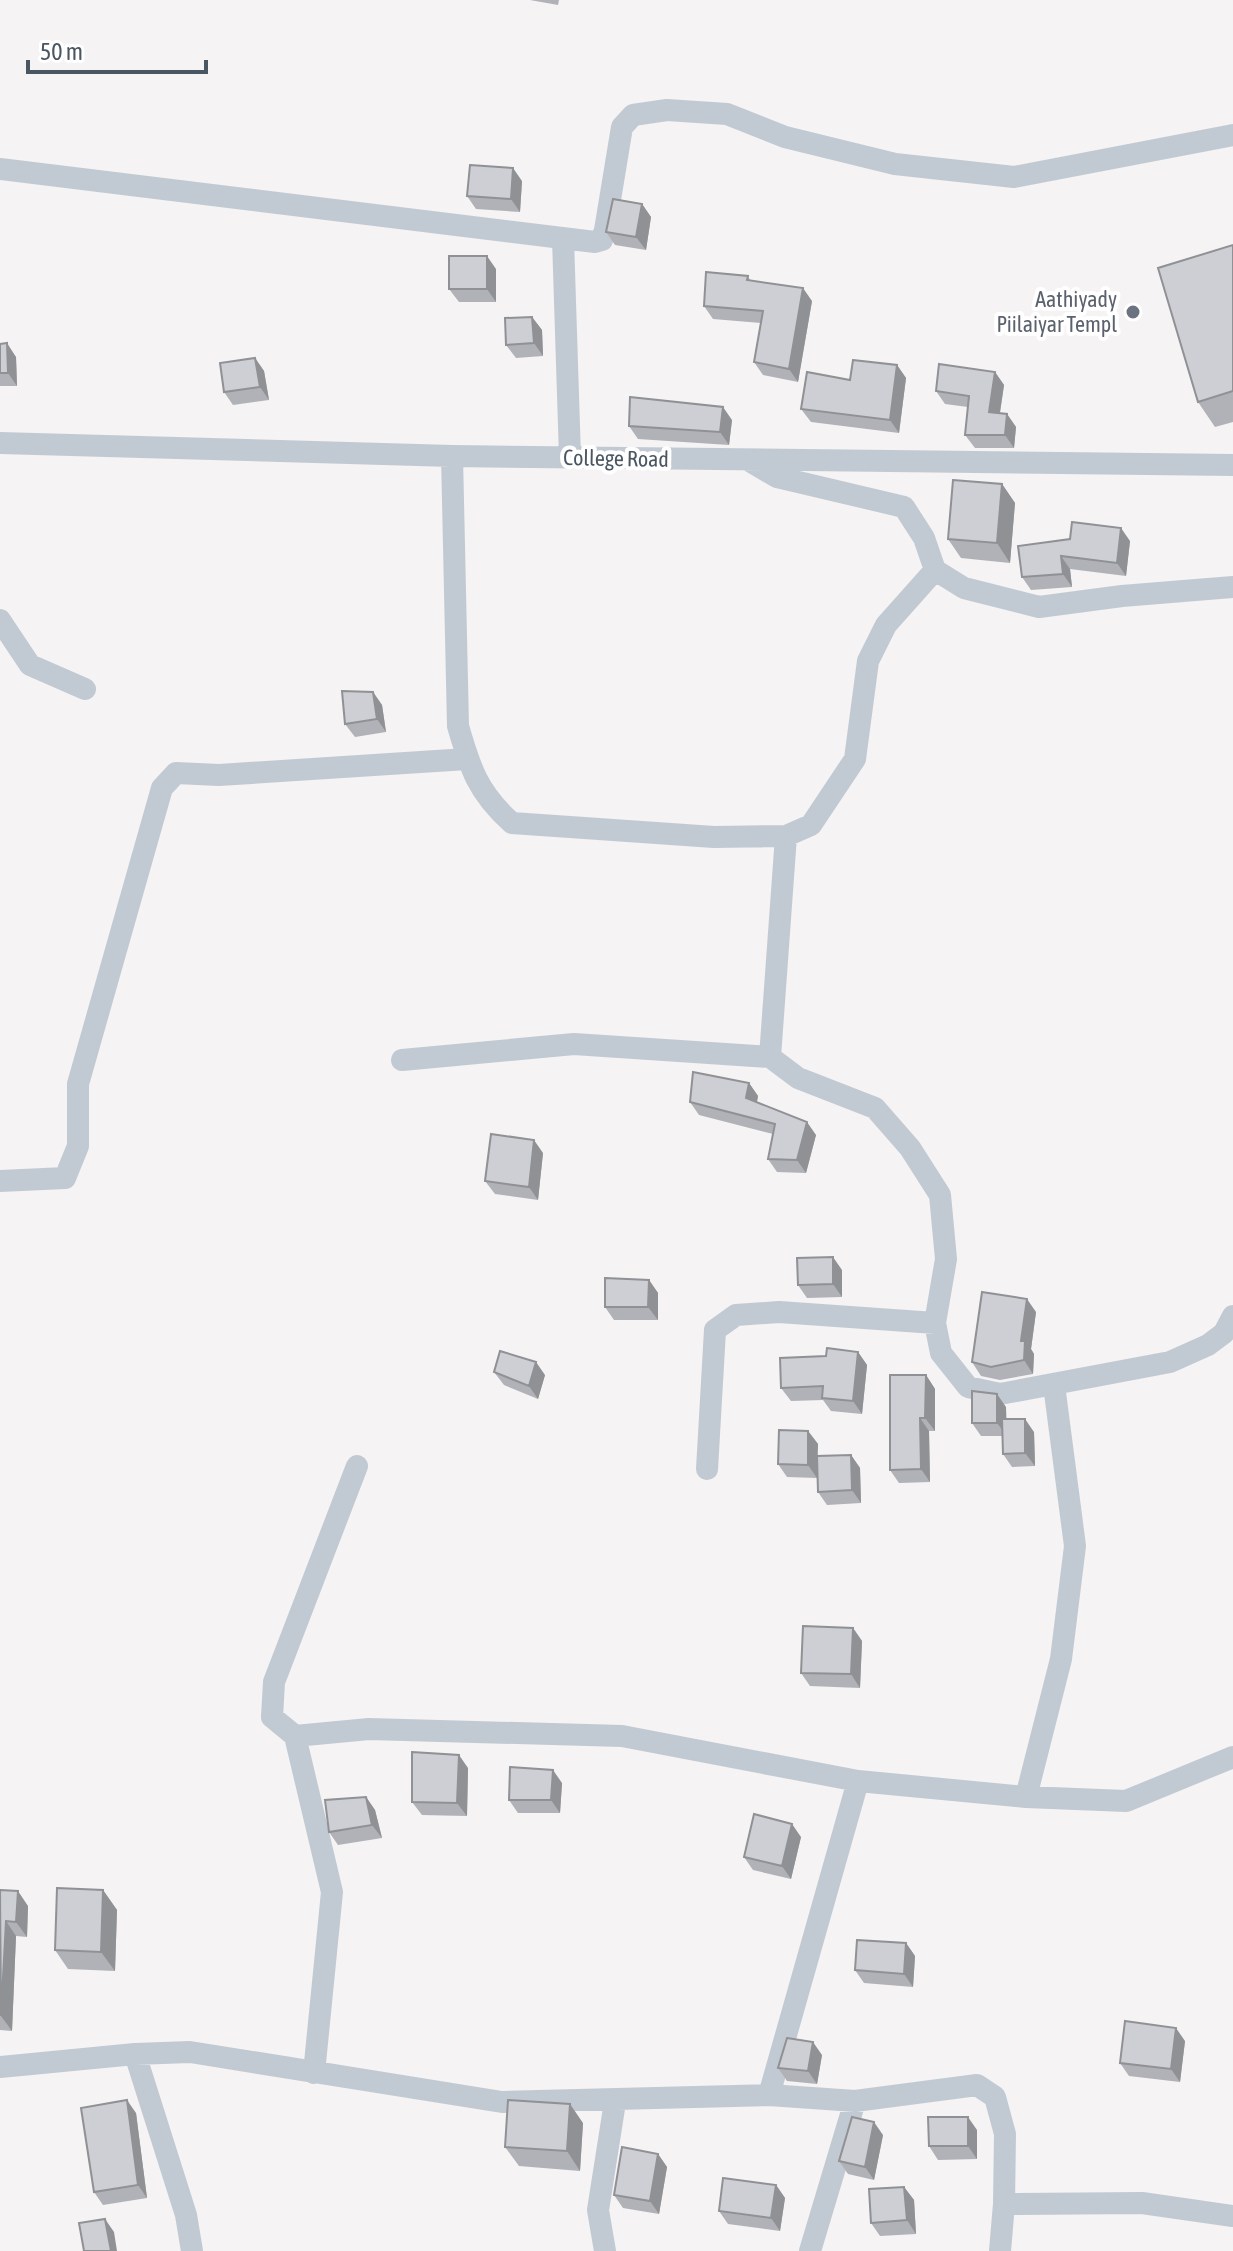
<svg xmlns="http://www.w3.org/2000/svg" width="1233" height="2251" font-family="'Asap Condensed',sans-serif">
<rect width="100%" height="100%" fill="#f5f3f3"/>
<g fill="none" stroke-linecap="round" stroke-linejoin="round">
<!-- minor -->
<path stroke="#c1cad2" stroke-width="22" d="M0 169 595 242 602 240 605 230 622 127 633 115 667 110 727 114 785 137 895 164 1014 177 1233 135
M563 239 570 457
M0 443 452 456 1233 465
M452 456 458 726C470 768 478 793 512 823L714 837 786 836 811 825 855 759 868 661 886 625 935 570
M748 460 777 477 904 507 924 538 935 570 964 588 1039 607 1122 596 1233 587
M0 620 30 665 85 689
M786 836 770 1057 798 1078 875 1108 910 1148 940 1195 946 1259 935 1323 941 1353 968 1387 1000 1394 1170 1362 1208 1345 1224 1333 1233 1316
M402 1060 574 1044 770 1057
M0 1181 65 1178 78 1146V1084L162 788 176 773 219 775 467 759
M707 1469 715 1330 736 1315 779 1312 935 1323
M295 1736 369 1729 622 1736 858 1781 1026 1797 1126 1801 1233 1757
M1026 1797 1061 1659 1075 1546 1054 1385
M135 2054 186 2215 192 2251
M0 2067 135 2054 190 2052 502 2102 769 2095 855 2101 977 2085 995 2097 1005 2134 1004 2204 1142 2203 1233 2216
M314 2073 332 1892 295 1736 272 1717 274 1682 357 1466
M769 2095 858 1781
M605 2251 598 2210 615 2102
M810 2251 855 2101
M1000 2251 1004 2204"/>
</g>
<!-- wall -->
<path fill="#b0b2b7" d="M530 0H559L558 5Z
M522 181 520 212 476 209 467 196Z
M642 204 651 217 646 250 615 245 606 232Z
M1233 245V422L1215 427 1198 402Z
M496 269V302H459L449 289Z
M748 276 750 280 812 301 798 382 763 375 754 362 761 323 713 319 704 306Z
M532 317 542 330 543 356 516 358 506 345Z
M0 344 16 357 17 386H0Z
M255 358 264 371 269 400 233 405 224 392Z
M897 365 906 378 899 433 811 422 801 409 850 380Z
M995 372 1004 385 1000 413 1007 414 1016 427 1014 448H975L965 435 968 407 945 404 936 391Z
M732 420 729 445 638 439 629 426Z
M1002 484 1015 503 1010 563 961 558 948 539Z
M1130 541 1126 576 1070 569 1072 587 1031 590 1022 577 1018 546Z
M373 692 382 705 386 732 355 737 345 724Z
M749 1083 758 1096 757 1102 816 1135 806 1173 777 1172 768 1159 773 1134 699 1115 690 1102Z
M543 1153 538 1200 495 1194 485 1181Z
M842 1270V1297L807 1298 798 1285Z
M649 1280 658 1293V1320H614L605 1307Z
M1036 1312 1031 1349 1034 1354 1033 1374 1000 1380 981 1376 972 1362Z
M858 1352 867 1365 862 1414 831 1411 823 1400 791 1401 781 1388 826 1356Z
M494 1372 545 1375 538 1399 504 1385Z
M926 1375 935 1389V1431H929L930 1482 899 1483 890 1470Z
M1006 1407V1419L1034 1432 1035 1466 1012 1467 1003 1454V1436H981L972 1423Z
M808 1431 818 1444 817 1456 851 1455 860 1468 861 1503 827 1505 818 1492 817 1467V1478L787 1477 778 1464Z
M853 1628 862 1641 860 1688 810 1686 801 1673Z
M468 1768 467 1816 422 1815 412 1802Z
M562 1783 560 1813H518L509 1800Z
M366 1797 375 1810 382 1838 338 1845 329 1832Z
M801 1837 791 1879 753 1870 744 1857Z
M0 1890 28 1906 27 1937 16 1936 12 2031 0 2030Z
M103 1890 117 1910 115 1971 68 1969 55 1950Z
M906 1943 915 1956 913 1987 864 1983 855 1970Z
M1185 2041 1180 2082 1129 2076 1120 2063Z
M822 2055 817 2084 787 2081 778 2068Z
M136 2113 147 2198 103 2205 94 2192Z
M583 2123 580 2171 519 2166 505 2147Z
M977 2130V2159L938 2160 929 2146Z
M883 2135 874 2180 848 2174 839 2161Z
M658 2154 667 2167 659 2214 623 2208 614 2195Z
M776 2185 785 2198 780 2231 728 2224 719 2211Z
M904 2187 914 2200 916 2234 880 2236 871 2223Z"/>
<!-- shaded-wall -->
<path fill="#909195" d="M513 168 522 181 520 212 511 199Z
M642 204 651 217 646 250 636 237Z
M487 256 496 269V302L487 289Z
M803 288 812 301 798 382 789 369Z
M532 317 542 330 543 356 534 343Z
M7 343 16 357 17 386 8 373Z
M255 358 264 371 269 400 260 387Z
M897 365 906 378 899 433 890 420Z
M995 372 1004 385 998 425 989 412Z
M723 407 732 420 729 445 720 432Z
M1007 414 1016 427 1014 448 1005 435Z
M1002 484 1015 503 1010 563 997 543Z
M1121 528 1130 541 1126 576 1117 563Z
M1061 556 1070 569 1072 587 1063 574Z
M373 692 382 705 386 732 377 719Z
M749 1083 758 1096 755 1111 746 1098Z
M807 1122 816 1135 806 1173 797 1160Z
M534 1140 543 1153 538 1200 529 1187Z
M833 1257 842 1270V1297L833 1284Z
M649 1280 658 1293V1320L648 1307Z
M1027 1299 1036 1312 1031 1349 1034 1354 1033 1374 1024 1360 1021 1341Z
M858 1352 867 1365 862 1414 853 1401Z
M536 1362 545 1375 538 1399 529 1386Z
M926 1375 935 1389V1431L925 1418Z
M997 1394 1006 1407 1007 1436 997 1423Z
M920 1418 929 1431 930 1482 921 1469Z
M1025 1419 1034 1432 1035 1466 1025 1453Z
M808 1431 818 1444 817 1478 808 1465Z
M851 1455 860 1468 861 1503 852 1490Z
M853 1628 862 1641 860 1688 851 1674Z
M459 1755 468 1768 467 1816 457 1803Z
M553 1770 562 1783 560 1813 551 1800Z
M366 1797 375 1810 382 1838 372 1825Z
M792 1824 801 1837 791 1879 782 1866Z
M103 1890 117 1910 115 1971 101 1952Z
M18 1891 28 1906 27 1937 16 1922Z
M6 1921 16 1936 12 2031 1 2016Z
M906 1943 915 1956 913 1987 904 1974Z
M1176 2028 1185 2041 1180 2082 1171 2069Z
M813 2042 822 2055 817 2084 808 2071Z
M127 2100 136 2113 147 2198 138 2185Z
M570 2104 583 2123 580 2171 567 2151Z
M968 2117 977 2130V2159L968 2146Z
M874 2122 883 2135 874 2180 865 2167Z
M658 2154 667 2167 659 2214 650 2201Z
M776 2185 785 2198 780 2231 771 2218Z
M904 2187 914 2200 916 2234 907 2220Z
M105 2219 114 2232 117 2251H111Z"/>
<!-- building -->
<path fill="#cdcfd5" stroke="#909195" stroke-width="2" d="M470 165 513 168 511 199 467 196Z
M613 199 642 204 636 237 606 232Z
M1233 245V391L1198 402 1158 268Z
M449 256H487V289H449Z
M706 272 748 276 747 280 803 288 789 369 754 362 763 311 704 306Z
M532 317 534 343 506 345 505 318Z
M7 343 8 373H0V344Z
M255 358 260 387 224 392 220 363Z
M853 360 897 365 890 420 801 409 807 372 850 380Z
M939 364 995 372 989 412 1007 414 1005 435H965L969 396 936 391Z
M630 397 723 407 720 432 629 426Z
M953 480 1002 484 997 543 948 539Z
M1072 522 1121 528 1117 563 1061 556 1063 574 1022 577 1018 546 1070 539Z
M342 691 373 692 377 719 345 724Z
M693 1072 749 1083 746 1098 807 1122 797 1160 768 1159 775 1124 690 1102Z
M491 1134 534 1140 529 1187 485 1181Z
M833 1257V1284L798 1285 797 1258Z
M605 1278 649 1280 648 1307H605Z
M982 1292 1027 1299 1021 1341H1025L1024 1360 991 1367 972 1362Z
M827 1348 858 1352 853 1401 822 1398 823 1386 781 1388 780 1358 826 1356Z
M500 1351 536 1362 529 1386 494 1372Z
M890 1375H926L925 1418H920L921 1469 890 1470Z
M972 1391 997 1394V1423H972Z
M1002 1419H1025V1453L1003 1454Z
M779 1430 808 1431V1465L778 1464Z
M851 1455 852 1490 818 1492 817 1456Z
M803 1626 853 1628 851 1674 801 1673Z
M412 1752 459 1755 457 1803 412 1802Z
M510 1767 553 1770 551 1800H509Z
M366 1797 372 1825 329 1832 325 1800Z
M754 1814 792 1824 782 1866 744 1857Z
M57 1888 103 1890 101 1952 55 1950Z
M0 1890 18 1891 16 1922 6 1921 1 2016Z
M857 1940 906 1943 904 1974 855 1970Z
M1125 2021 1176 2028 1171 2069 1120 2063Z
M787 2038 813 2042 808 2071 778 2068Z
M127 2100 138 2185 94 2192 81 2108Z
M508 2100 570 2104 567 2151 505 2147Z
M852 2117 874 2122 865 2167 839 2161Z
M928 2117H968V2146H929Z
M622 2147 658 2154 650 2201 614 2195Z
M723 2178 776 2185 771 2218 719 2211Z
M904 2187 907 2220 871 2223 869 2189Z
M105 2219 111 2251H84L79 2223Z"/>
<!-- markers -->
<circle fill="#6b7280" stroke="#fff" stroke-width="3" cx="1133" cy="312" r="8"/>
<g text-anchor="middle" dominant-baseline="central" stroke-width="8" stroke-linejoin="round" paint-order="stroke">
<!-- worship labels -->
<g font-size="22" fill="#5b616d" stroke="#fff" text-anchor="end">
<text x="1117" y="299">Aathiyady<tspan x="1117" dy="25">Piilaiyar Templ</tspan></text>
</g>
<!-- street labels -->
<g font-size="22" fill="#4a5661" stroke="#fff">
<text transform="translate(616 458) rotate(1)">College Road</text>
</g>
</g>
<!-- scale -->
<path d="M28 60v12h178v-12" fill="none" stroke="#4a5661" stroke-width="4"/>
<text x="40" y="60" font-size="24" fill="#4a5661" stroke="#ffffff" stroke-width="6" paint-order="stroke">50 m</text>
</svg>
